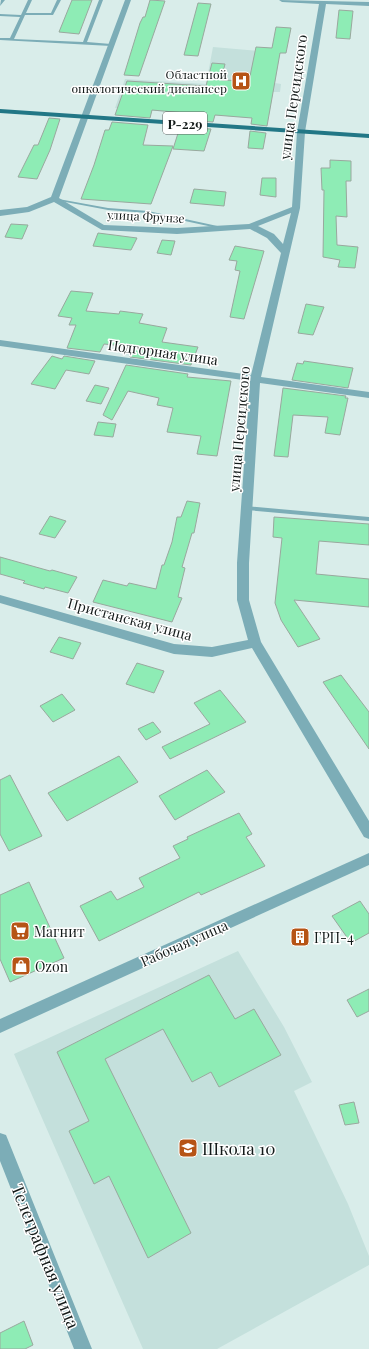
<svg xmlns="http://www.w3.org/2000/svg" width="369" height="1349" font-family="'Playfair Display',serif">
<rect width="100%" height="100%" fill="#d9edea"/>
<!-- built -->
<path fill="#c4e0dc" d="M213 47 280 53 275 83 281 84 280 92H273L269 116 253 115V118L115 108 125 79 206 84Z
M238 951 284 1027 312 1082 294 1091 348 1204 369 1256V1265L217 1349H143L14 1054Z"/>
<!-- building -->
<path fill="#8eecb5" stroke="#99a89e" d="M72 0H92L79 34 59 32Z
M150 0 165 1 139 76 124 75 140 23 143 17H145Z
M198 3 211 4 198 56 184 55Z
M339 10 353 11 350 39 336 38Z
M276 27 291 28 286 53H280L267 126 251 124 252 118 215 115 213 122 183 120 185 113 152 110 150 118 115 115 127 81 206 86 212 63 225 64 221 80 249 81 256 47 272 48Z
M49 118 60 119 50 150 37 179 18 177 34 145H38Z
M112 122 148 125 143 145 173 146 151 204 81 199 94 165 105 130H109Z
M180 127 211 129 204 151 173 149Z
M250 131 266 133 263 149 248 148Z
M330 160 351 161V181H346L347 217 336 216 337 245 358 247 355 268 338 267 340 260 323 257 324 190H322L321 168H330Z
M262 178H276V197L260 195Z
M194 189 226 192 224 206 190 203Z
M11 224 28 225 22 239 5 237Z
M98 233 114 235 137 238 131 250 93 246Z
M162 240 175 241 171 255 157 253Z
M235 246 264 251 244 319 230 317 240 271 235 270 237 261 229 260Z
M71 291 93 293 86 311 119 314 120 311 143 314 139 323 167 328 162 342 198 347 191 365 130 357 134 347 104 344 100 352 67 348 76 325H69L72 318 58 316Z
M306 304 324 307 313 335 298 333Z
M52 356 62 359 64 356 95 361 89 374 66 370 55 389 31 384Z
M304 361 353 368 348 388 292 380 297 363 303 364Z
M126 365 188 374 187 377 231 381 217 456 197 454 201 436 167 432 173 408 157 405 159 398 128 391 112 420 103 415Z
M95 385 109 388 101 404 86 401Z
M283 388 346 396 345 398H348L340 435 325 433 328 417 293 415 288 457 274 456Z
M98 422 116 424 113 437 94 435Z
M187 501 200 503 194 533H192L182 567 185 568 178 597 182 598 172 622 93 602 103 580 127 586 129 583 156 589 162 565H164L172 542 177 517H181Z
M50 516 66 521 55 538 39 534Z
M274 517 369 524V545L319 541 316 574 369 579V607L294 600 320 639 298 647 281 620 275 603 282 538 273 537Z
M0 557 50 571 52 570 77 577 68 593 45 587 44 589 23 583 25 581 0 574Z
M59 637 81 643 73 659 50 652Z
M137 663 164 671 154 693 126 684Z
M341 675 369 712V749L323 682Z
M220 690 246 722 170 759 162 747 210 724 194 703Z
M62 694 75 710 53 722 40 706Z
M153 722 161 732 146 740 138 729Z
M119 756 138 782 67 821 48 793Z
M207 770 225 792 175 820 159 796Z
M10 775 42 836 9 851 0 834V780Z
M239 813 252 834 246 837 265 866 201 895 199 892 99 941 80 906 111 891 117 900 144 887 139 878 180 858 173 846 188 839 187 837Z
M29 882 64 958 10 982 0 959V895Z
M360 901 369 914V933L351 943 332 916Z
M209 975 235 1019 254 1009 281 1055 219 1087 211 1072 192 1082 163 1029 105 1059 191 1233 148 1258 109 1176 94 1184 69 1131 89 1121 57 1052Z
M369 989V1011L357 1017 347 1000Z
M354 1102 359 1123 345 1125 339 1105Z
M24 1321 33 1345 25 1349H0V1333Z"/>
<g fill="none" stroke-linecap="round" stroke-linejoin="round">
<!-- service -->
<path fill="#7cadb7" fill-rule="evenodd" d="M1 0H5L0 6Z
M28 0H32L26 13H51L57 0H61L53 15H25L14 39 83 42 99 0H103L87 42 111 44 113 45 111 46 0 40V38H10L20 17 0 16V14L21 15Z
M53 198 108 208 148 211 222 227 224 228 222 229 148 213 108 210 55 200 53 199Z
M245 506 369 517V521L247 510 244 508Z"/>
<!-- minor -->
<path fill="#7cadb7" fill-rule="evenodd" d="M125 0H131L59 198 104 225 177 228 249 224 292 207 297 132 319 4 282 2 279 0 369 2V6L326 4 305 132 300 208 261 377 369 392V398L260 383 249 563V600L261 642 369 821V839L364 837 252 648 212 657 174 654 0 603V595L174 644 212 647 248 640 237 600V563L250 381 0 346V340L251 375 281 253 267 238 250 229 177 234 102 230 54 202 29 212 0 216V210L27 207 51 197ZM291 213 283 244 274 234 258 226Z
M0 1133 6 1135 92 1349H74L0 1161Z"/>
<!-- tertiary -->
<path fill="#7cadb7" fill-rule="evenodd" d="M369 853V865L0 1033V1019Z"/>
<!-- primary -->
<path fill="#227786" fill-rule="evenodd" d="M0 109 369 134V138L0 113Z"/>
</g>
<!-- icons -->
<defs>
<g id="hospital-square" transform="scale(1)"><rect x="-9" y="-9" width="18" height="18" rx="4" fill="#b65416" stroke="#fff"/><path d="M-5-5h3v3.5h4V-5h3V5h-3V1.5h-4V5h-3Z" fill="#fff"/></g>
<g id="supermarket-square" transform="scale(1)"><rect x="-9" y="-9" width="18" height="18" rx="4" fill="#b65416" stroke="#fff"/><path d="M-6-5.5h2.5l.6 2H6L4.5 2H-2.5L-4.4-4H-6ZM-1.5 3.2a1.3 1.3 0 1 0 .1 0ZM3 3.2a1.3 1.3 0 1 0 .1 0Z" fill="#fff"/></g>
<g id="building-square" transform="scale(1)"><rect x="-9" y="-9" width="18" height="18" rx="4" fill="#b65416" stroke="#fff"/><path d="M-4-6H4V6H1V3H-1V6H-4ZM-2.5-4.3h1.7v1.8h-1.7ZM.8-4.3h1.7v1.8H.8ZM-2.5-1h1.7V.8h-1.7ZM.8-1h1.7V.8H.8Z" fill="#fff"/></g>
<g id="shop-square" transform="scale(1)"><rect x="-9" y="-9" width="18" height="18" rx="4" fill="#b65416" stroke="#fff"/><path d="M-5-2.5h2.3a2.7 3.5 0 0 1 5.4 0H5L5.5 6h-11ZM-1.5-2.5h3a1.5 2.3 0 0 0-3 0Z" fill="#fff"/></g>
<g id="school-square" transform="scale(1)"><rect x="-9" y="-9" width="18" height="18" rx="4" fill="#b65416" stroke="#fff"/><path d="M0-5L7-2L0 1L-7-2ZM-4 1L0 2.5L4 1V4Q0 6-4 4Z" fill="#fff"/></g>
</defs>
<g fill-rule="evenodd">
<use href="#hospital-square" x="241" y="81"/>
<use href="#supermarket-square" x="20" y="931"/>
<use href="#building-square" x="300" y="937"/>
<use href="#shop-square" x="21" y="966"/>
<use href="#school-square" x="188" y="1148"/>
</g>
<g text-anchor="middle" dominant-baseline="central" stroke-width="3" stroke-linejoin="round" paint-order="stroke">
<!-- far-poi labels -->
<g font-size="12" fill="#131a19" stroke="#fff" text-anchor="end">
<text x="227" y="74">Областной<tspan x="227" dy="14">онкологический диспансер</tspan></text>
</g>
<!-- far-street labels -->
<g font-size="12" fill="#131a19" stroke="#fff">
<text transform="translate(146 216) rotate(3)">улица Фрунзе</text>
</g>
<!-- shield labels -->
<rect fill="#fff" stroke="#5a5f5e" stroke-width="1" x="163" y="112" width="44" height="22" rx="3"/>
<g font-size="13" font-weight="bold" fill="#131a19">
<text x="185" y="123">Р-229</text>
</g>
<!-- street labels -->
<g font-size="14" fill="#131a19" stroke="#fff">
<text transform="translate(293 97) rotate(-82)">улица Персидского</text>
<text transform="translate(163 352) rotate(8)">Подгорная улица</text>
<text transform="translate(239 429) rotate(-85)">улица Персидского</text>
<text transform="translate(130 619) rotate(15)">Пристанская улица</text>
<text transform="translate(184 943) rotate(-24)">Рабочая улица</text>
</g>
<!-- poi labels -->
<g font-size="14" fill="#131a19" stroke="#fff" text-anchor="start">
<text x="34" y="931">Магнит</text>
<text x="314" y="937">ГРП-4</text>
<text x="35" y="966">Ozon</text>
</g>
<!-- near-poi labels -->
<g font-size="17" fill="#131a19" stroke="#fff" text-anchor="start">
<text x="202" y="1148">Школа 10</text>
</g>
<!-- near-street labels -->
<g font-size="17" fill="#131a19" stroke="#fff">
<text transform="translate(46 1256) rotate(68)">Телеграфная улица</text>
</g>
</g>
</svg>
